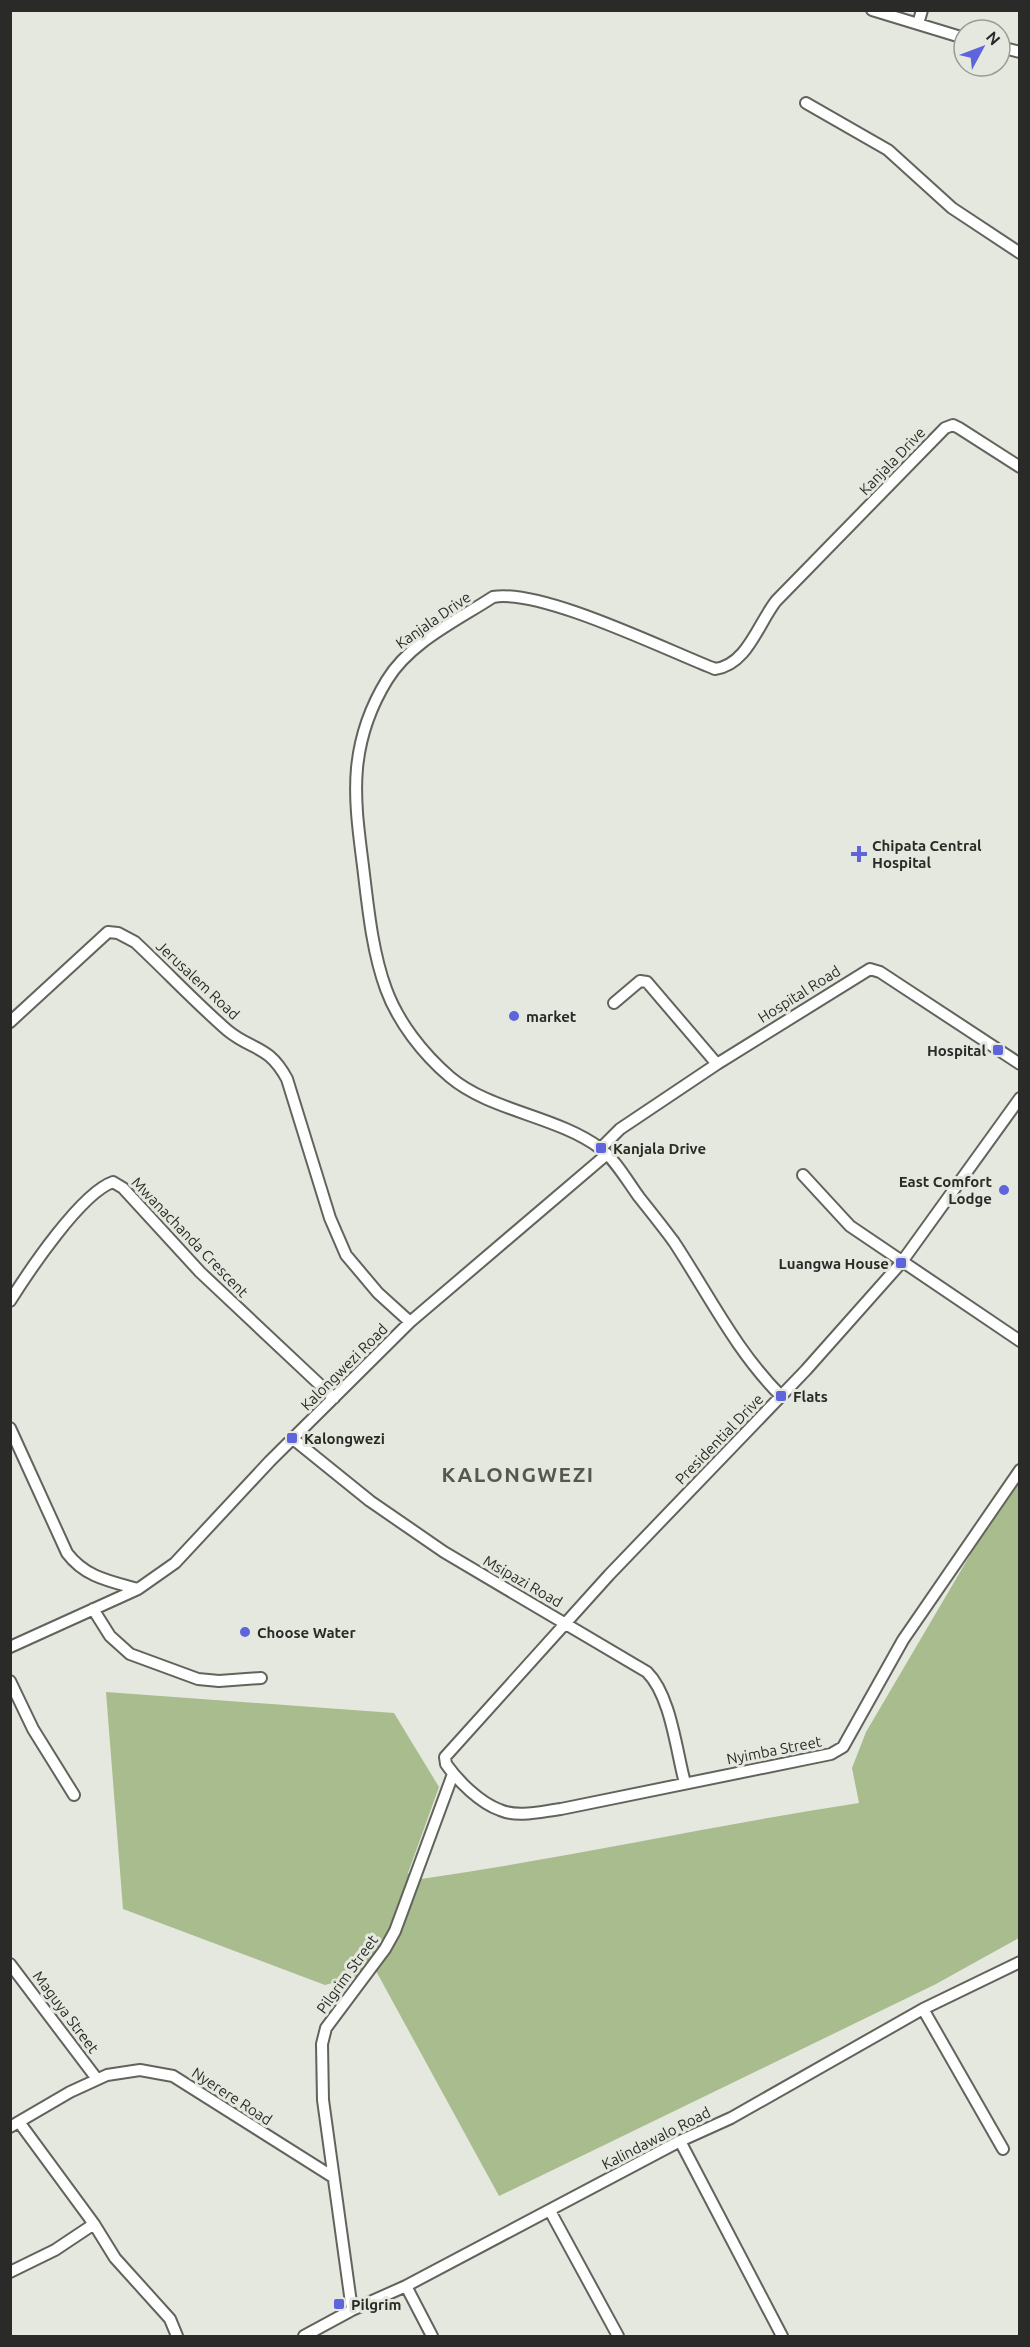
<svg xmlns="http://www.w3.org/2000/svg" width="1030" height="2347" font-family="Ubuntu,sans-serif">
<rect width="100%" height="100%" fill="#e4e8de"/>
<!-- grass -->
<path fill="#a9bc8e" d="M1019 1483V1938L936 1984 499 2196 376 1971 325 1985 123 1909 106 1692 394 1713 439 1787 408 1873 421 1879C568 1858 713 1825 859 1803L852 1768 866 1732 973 1550Z"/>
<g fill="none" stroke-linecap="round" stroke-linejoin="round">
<!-- minor casing -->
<g stroke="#61645c" stroke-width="14">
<path id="minor" d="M872 10 964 38
M918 24 922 10
M1000 47 1020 52
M806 103 888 150 952 208 1020 253
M614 1003 640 981 647 982 717 1064
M10 1022 108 932 118 933 135 942C166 971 195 1002 227 1030 252 1051 268 1044 287 1079L330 1218 346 1255 378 1293 410 1322
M1020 1098 901 1263 806 1370 609 1575 445 1757 446 1764C458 1781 480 1803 500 1810 518 1818 543 1811 561 1809L831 1754 843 1747 903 1640 1020 1470
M601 1148 620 1129 717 1064 870 969 880 972 1020 1064
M803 1175 850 1226 1020 1341
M10 1301C29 1271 81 1193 113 1182L123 1188 200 1272 334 1398
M781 1396C736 1351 709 1295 674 1242 663 1227 651 1212 639 1197 628 1182 615 1159 600 1148 557 1116 490 1111 450 1077 423 1054 398 1022 386 989 372 951 368 907 363 866 359 834 354 801 357 768 360 737 371 706 387 680 410 642 458 620 493 597 541 588 666 650 715 669 747 665 758 624 776 601L945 428 953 425 959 428 1020 467
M10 1428 67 1553C85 1577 109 1581 138 1589
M292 1438 370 1501 444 1552 647 1672C671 1696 676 1750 685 1783
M93 1609 110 1636 130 1654 198 1679 219 1681 261 1678
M10 1647 138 1589 175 1563 270 1461 410 1322 606 1155
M10 1681 33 1729 74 1795
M10 1964 97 2079
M923 2009 1003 2149
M10 2127 70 2092 107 2075 140 2070 173 2076 333 2177
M680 2141 782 2336
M550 2211 618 2336
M94 2224 115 2258 170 2319 177 2336
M10 2272 55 2250 94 2224 19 2122
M406 2286 432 2336
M352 2310 323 2100 322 2044 326 2028 385 1949 395 1931 453 1774
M304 2336 352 2310 406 2286 680 2141 731 2118 923 2009 1020 1962"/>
</g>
<!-- minor -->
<use href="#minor" stroke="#fff" stroke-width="10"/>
</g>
<!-- markers -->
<g fill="#5d64dc" stroke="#e4e8de" stroke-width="2">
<path d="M856 845h6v6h6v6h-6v6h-6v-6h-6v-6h6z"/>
<circle cx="514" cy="1016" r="6"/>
<rect x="992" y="1044" width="12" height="12" rx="3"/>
<rect x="595" y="1142" width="12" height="12" rx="3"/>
<circle cx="1004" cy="1190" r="6"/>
<rect x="895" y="1257" width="12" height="12" rx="3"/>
<rect x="775" y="1390" width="12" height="12" rx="3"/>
<rect x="286" y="1432" width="12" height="12" rx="3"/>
<circle cx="245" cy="1632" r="6"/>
<rect x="333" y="2298" width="12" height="12" rx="3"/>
</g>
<g text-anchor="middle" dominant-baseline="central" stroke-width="6" stroke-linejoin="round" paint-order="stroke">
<!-- street labels -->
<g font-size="15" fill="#2a2b28" stroke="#e4e8de">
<text transform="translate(892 461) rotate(-46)">Kanjala Drive</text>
<text transform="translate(433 620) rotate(-35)">Kanjala Drive</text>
<text transform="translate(198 980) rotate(43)">Jerusalem Road</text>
<text transform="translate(799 994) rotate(-32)">Hospital Road</text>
<text transform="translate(190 1237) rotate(46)">Mwanachanda Crescent</text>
<text transform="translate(344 1367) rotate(-45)">Kalongwezi Road</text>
<text transform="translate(719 1439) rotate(-46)">Presidential Drive</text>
<text transform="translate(523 1581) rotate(30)">Msipazi Road</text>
<text transform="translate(774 1750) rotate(-11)">Nyimba Street</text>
<text transform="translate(347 1974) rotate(-54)">Pilgrim Street</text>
<text transform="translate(66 2012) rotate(53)">Maguya Street</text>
<text transform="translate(232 2096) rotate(33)">Nyerere Road</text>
<text transform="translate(656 2138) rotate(-27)">Kalindawalo Road</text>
</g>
<!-- poi labels -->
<g font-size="15" font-weight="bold" fill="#2a2b28" stroke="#e4e8de" text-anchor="start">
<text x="872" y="845">Chipata Central<tspan x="872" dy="17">Hospital</tspan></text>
<text x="526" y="1016">market</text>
<text x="986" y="1050" text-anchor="end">Hospital</text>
<text x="613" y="1148">Kanjala Drive</text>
<text x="992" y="1181" text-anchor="end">East Comfort<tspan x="992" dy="17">Lodge</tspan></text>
<text x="889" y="1263" text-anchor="end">Luangwa House</text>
<text x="793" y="1396">Flats</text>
<text x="304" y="1438">Kalongwezi</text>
<text x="257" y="1632">Choose Water</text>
<text x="351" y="2304">Pilgrim</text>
</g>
<!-- district labels -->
<g font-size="21" font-weight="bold" letter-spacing="1.5" fill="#555850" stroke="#e4e8de">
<text x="518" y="1474">KALONGWEZI</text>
</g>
</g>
<!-- border -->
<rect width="1030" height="2347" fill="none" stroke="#2a2b28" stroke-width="24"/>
<!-- north arrow -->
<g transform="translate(982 48) rotate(49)"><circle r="28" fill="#e4e8de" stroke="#9a9c95" stroke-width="1.5"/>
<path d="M0-4.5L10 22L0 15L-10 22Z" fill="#5d64dc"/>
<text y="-9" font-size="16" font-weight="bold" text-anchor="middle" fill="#2a2b28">N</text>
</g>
</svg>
